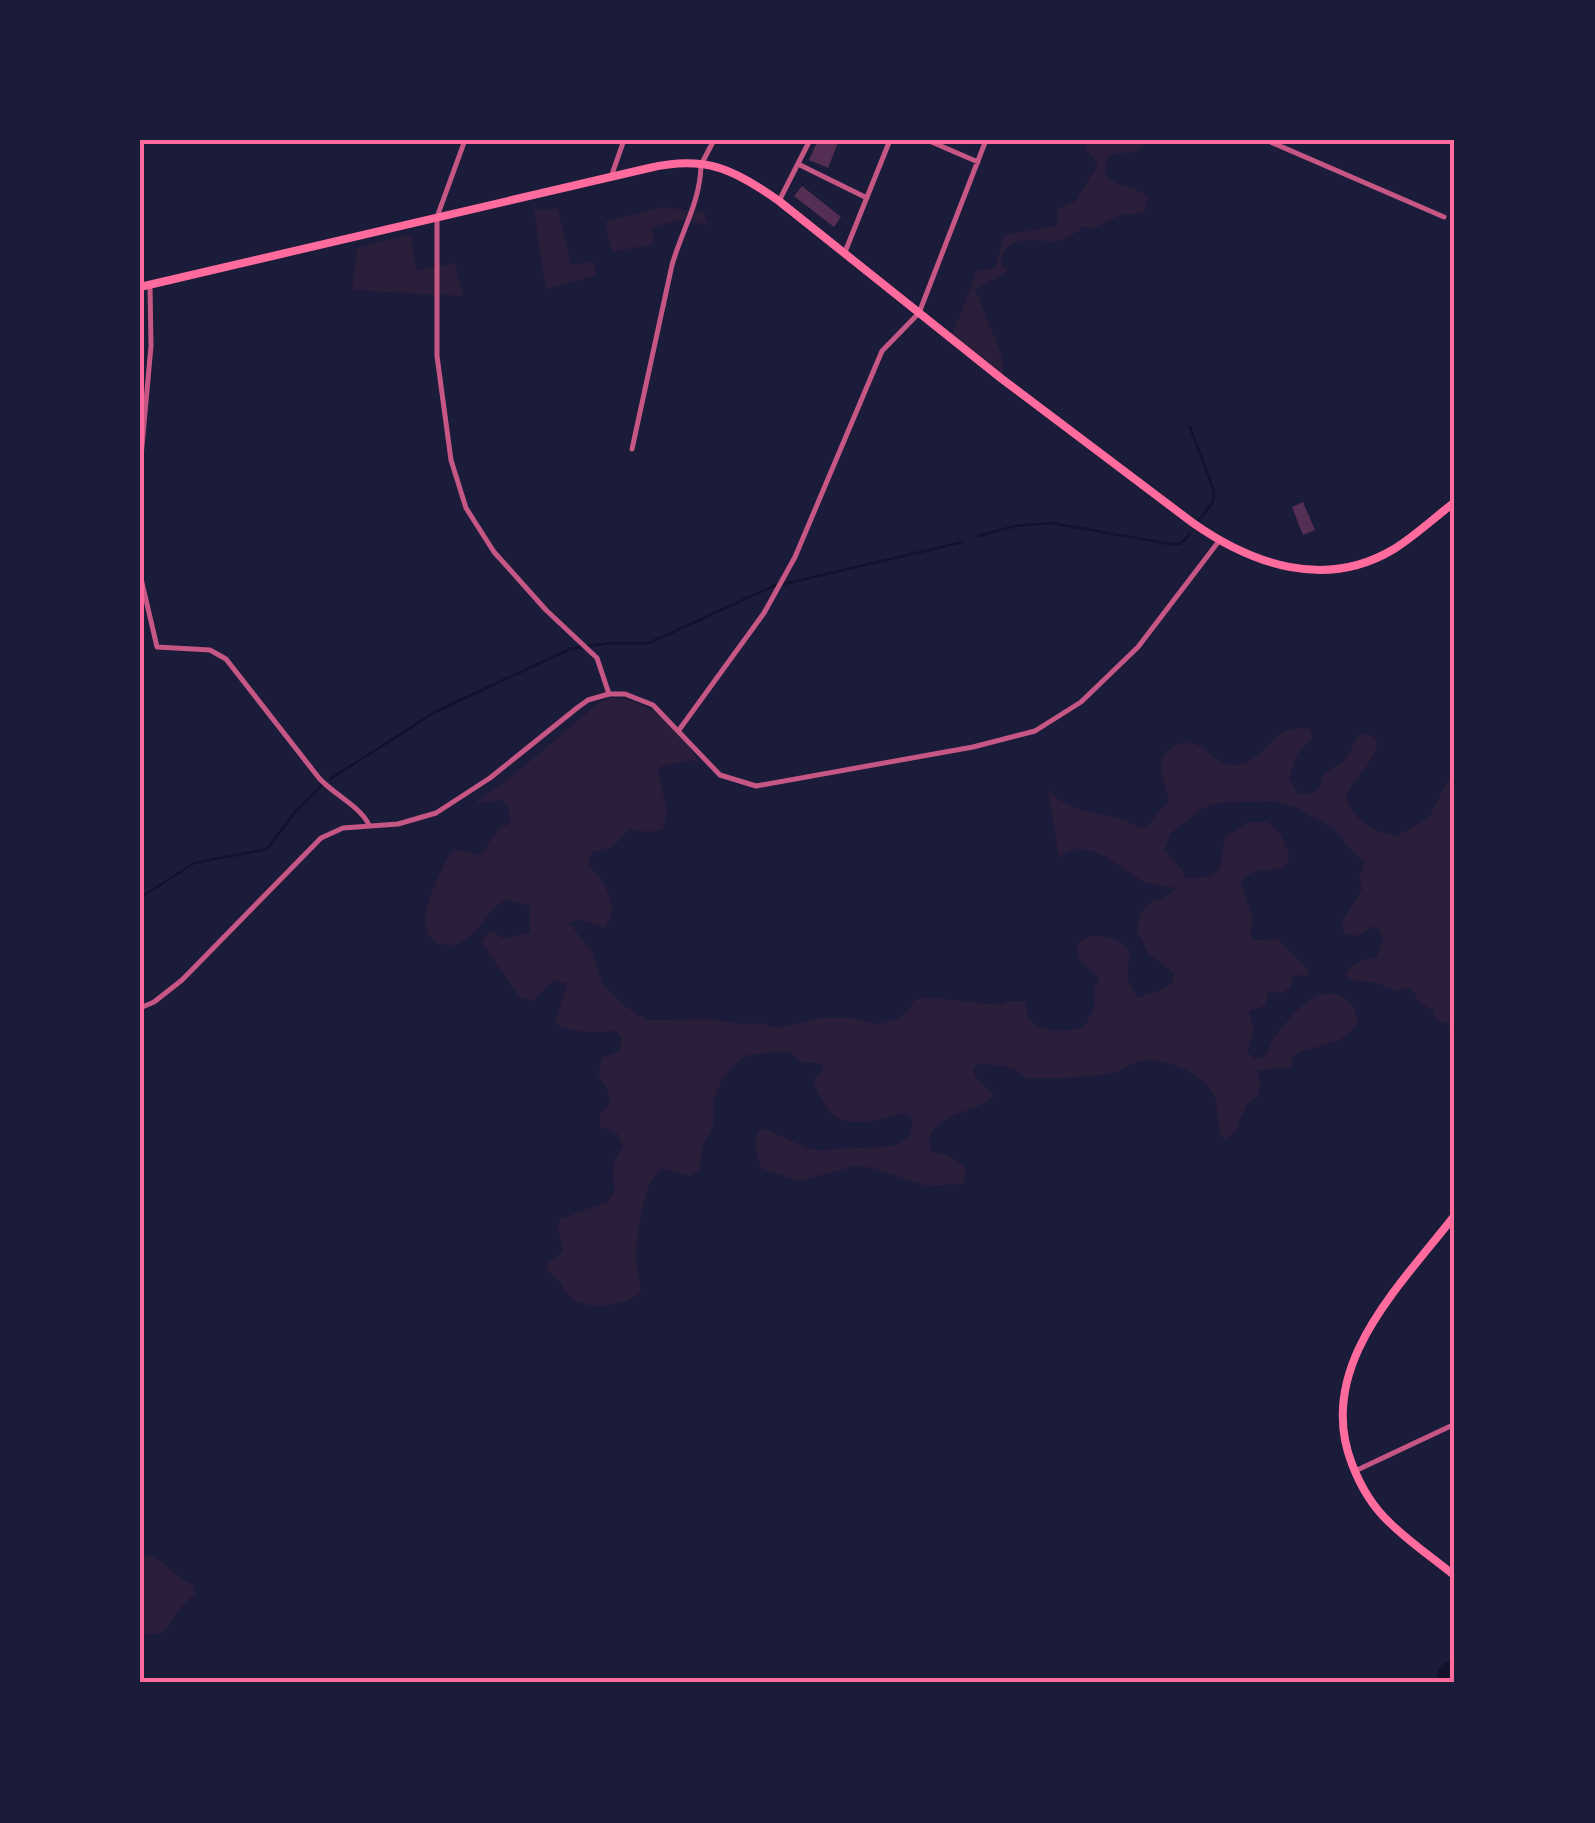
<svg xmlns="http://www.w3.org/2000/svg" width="1595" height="1823" font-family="'Titillium Web',sans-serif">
<rect width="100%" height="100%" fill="#1b1b3a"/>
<!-- green -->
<path fill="#2a1e3b" d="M1088 140H1145C1137 158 1125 150 1109 155L1104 172C1116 189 1134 184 1149 198L1143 213 1120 215 1094 228 1084 226C1077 232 1065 241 1055 241 1032 242 1006 232 1001 263L1008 272 975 289 1003 359 1002 379 951 338 977 271 995 268 1004 235 1057 226V209L1076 201 1098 164 1084 147Z
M665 207 703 213 710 226 685 219 652 227 654 244 612 252 605 222Z
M558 208 571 265 593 262 597 275 546 289 534 211Z
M411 234 416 270 455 263 463 296 352 290 357 248Z
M611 698C650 698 682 731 699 763L689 760 660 767 658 773 667 810 663 829 649 832 629 829C623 835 619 843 611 847 597 853 593 845 588 864 603 880 623 908 604 928L580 920 569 923 591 950 602 983 622 1004 646 1020 711 1019 741 1024 759 1023 777 1028 822 1018H850L880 1024 895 1020 906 1013 915 1000 924 997 999 1005 1008 1001H1025L1029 1020C1046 1035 1062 1031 1083 1028L1094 1010 1095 986 1100 979 1079 959 1077 944C1091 930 1117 936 1129 951 1130 974 1122 977 1138 998L1165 988 1173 981 1174 973 1150 955 1137 932C1143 891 1156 909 1176 888 1167 886 1154 886 1145 882 1120 871 1088 832 1059 857L1048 791C1070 811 1090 812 1118 818 1125 820 1133 825 1141 828L1147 826 1169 801 1160 768C1164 748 1181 736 1201 747 1214 754 1218 767 1235 765 1269 761 1268 723 1311 729L1312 738 1297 755 1289 778 1299 795 1310 794 1319 788 1325 773 1344 761 1360 734 1371 735 1377 740C1376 765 1353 775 1346 797 1353 821 1374 833 1397 836L1429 817 1455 767V1045L1449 1037V1023L1435 1019 1434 1010 1421 1004 1410 987 1398 991 1375 982 1354 981 1345 976C1352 959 1363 963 1377 956L1383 941 1380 930 1373 926 1357 936 1345 934 1341 924 1362 889 1359 876 1365 862 1348 847 1337 830 1296 808 1275 801 1219 803 1203 808 1171 833 1164 850 1183 871 1184 877C1225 881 1220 867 1225 837L1249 822H1267L1280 833 1290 856 1285 867C1269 872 1248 867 1241 883L1253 920 1250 935 1254 940 1278 939 1306 967 1309 976 1294 975 1290 988 1282 993 1271 991 1267 995 1266 1005 1249 1011 1254 1032 1247 1051 1253 1058 1263 1057C1271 1050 1269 1043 1275 1036 1289 1019 1313 985 1340 996 1351 1001 1355 1009 1358 1021 1343 1050 1314 1042 1292 1057L1291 1067 1258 1070 1260 1088 1257 1097 1247 1104 1234 1134 1224 1140C1214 1126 1222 1105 1210 1089 1194 1070 1166 1058 1141 1061 1131 1062 1122 1071 1112 1073 1085 1078 1055 1078 1027 1078 1014 1066 993 1063 976 1065L973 1071C977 1082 987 1086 993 1096 978 1114 917 1115 932 1152L947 1155 963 1165 966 1174 962 1184 926 1186 873 1168 856 1166 798 1181 760 1168 755 1145 758 1131 763 1128 807 1148 818 1150 897 1146 911 1134 913 1118 904 1113C884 1119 847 1131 830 1112 824 1106 818 1090 813 1082L824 1068 821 1063H801L790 1051 747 1055 736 1062 721 1081 713 1102V1126L702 1147 699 1170 691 1176 661 1169C643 1184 638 1230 636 1253 635 1268 642 1279 640 1293 624 1306 587 1312 570 1297 562 1291 566 1291 561 1284 554 1276 549 1275 546 1265L563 1251 557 1226 560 1219 607 1202 614 1192 613 1164 623 1145 617 1133 600 1126V1114L610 1103 608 1090 598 1074 602 1058 619 1051 622 1038 617 1031C595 1032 574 1034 555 1023L567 984 554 980 532 1001 519 996C507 977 492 960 481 941L490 931 505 939 530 932V906L508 899C487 909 482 930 463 941 456 946 448 946 440 944 406 932 441 872 450 853L458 850 481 855 498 829 510 824 509 809 502 800 474 804 521 769 600 702Z
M149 1555C167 1563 174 1577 192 1584L195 1594C179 1605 174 1622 160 1634L140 1635V1556Z"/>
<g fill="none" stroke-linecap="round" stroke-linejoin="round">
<!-- stream -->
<path stroke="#12122b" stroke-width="2.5" d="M1190 427 1214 491 1213 502 1199 520
M978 536 1015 526 1052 523 1169 544H1180L1190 534
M784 584 963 542
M330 779 435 712 570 649 609 643H649L776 585
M140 898 194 863 267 849 296 811 322 785"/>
<!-- river -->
<path stroke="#12122b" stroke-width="15" d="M1443 1683 1446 1671 1455 1667"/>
</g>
<!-- building -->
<path fill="#542f53" d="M818 140H839L828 168 809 160Z
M802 186 841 217 834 227 794 196Z
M1303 502 1315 530 1303 535 1292 507Z"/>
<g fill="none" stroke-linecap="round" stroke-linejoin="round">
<!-- minor -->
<path stroke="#c65784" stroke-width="5" d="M465 140 437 217V356L451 460 466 508 494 552 546 610 597 658 609 694
M927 140 978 162
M1266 140 1444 217
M800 165 867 198
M611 177 624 140
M779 201 810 140
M845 252 890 140
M632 449 672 265C682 230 700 202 701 166
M140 468 151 346 150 286
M140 574 157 647 210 650 226 659 319 778C333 794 360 806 369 825
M679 730 764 613 795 557 882 351 919 313 986 140
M1355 1471 1455 1424"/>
<!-- tertiary -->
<path stroke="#c65784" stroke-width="5" d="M702 163 714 140
M140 1008 154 1002 182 980 321 838 343 828 398 824 436 813 490 778 577 708 588 700 609 694H625L653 705 720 775 756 786 973 747 1035 731 1081 702 1138 647 1219 541"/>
<!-- trunk -->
<path stroke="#ff6b9d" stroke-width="8" d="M140 287 649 168C705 155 734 169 779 201L1002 379 1193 523C1253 565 1326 590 1394 549 1415 536 1435 517 1455 502
M1455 1215C1400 1286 1314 1367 1352 1464 1360 1485 1373 1507 1389 1522 1409 1542 1433 1558 1455 1576"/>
</g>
<!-- border -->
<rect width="1595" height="1823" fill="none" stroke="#1b1b3a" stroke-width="285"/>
<rect x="142" y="142" width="1310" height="1538" fill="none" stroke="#ff6b9d" stroke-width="4"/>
</svg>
